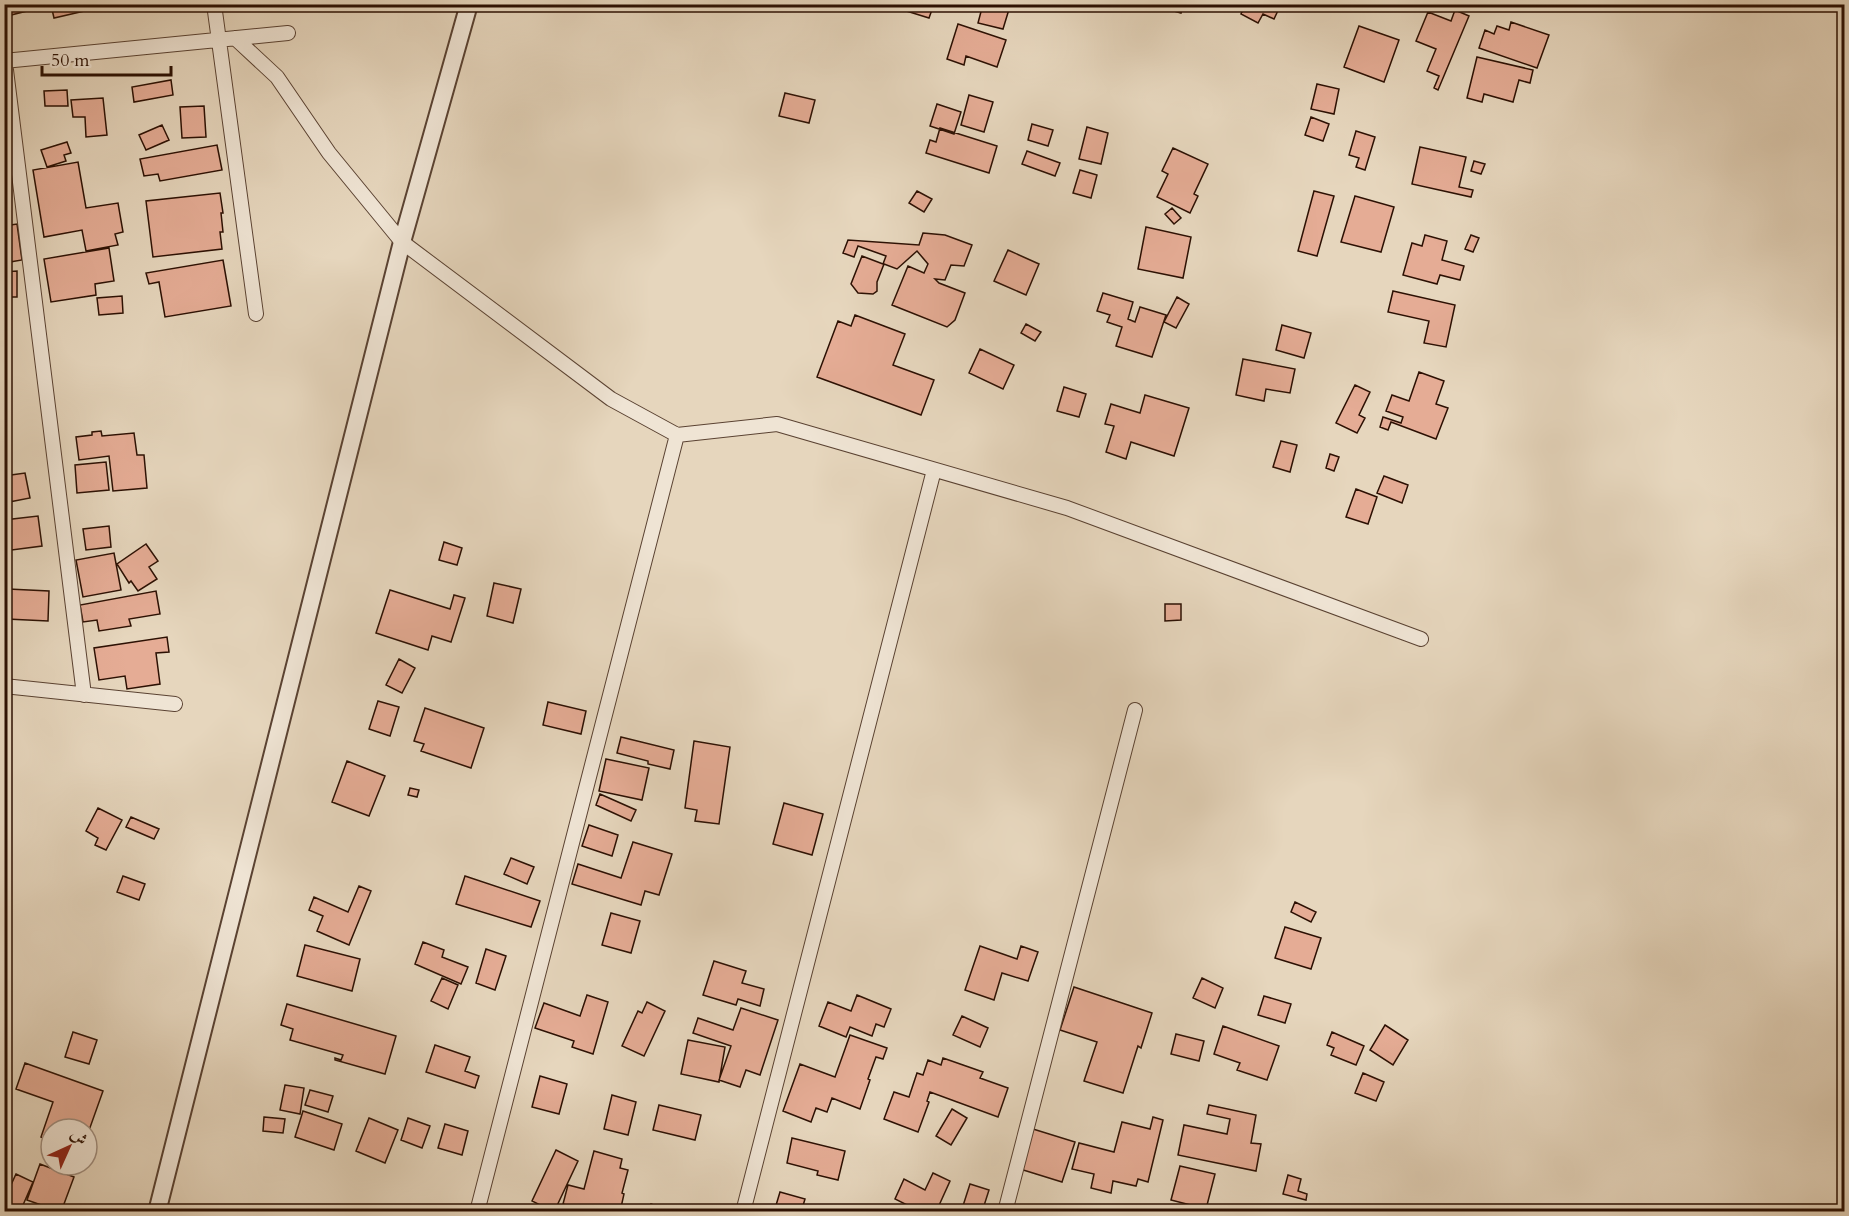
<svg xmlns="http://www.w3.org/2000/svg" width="1849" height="1216" font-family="Cardo,Amiri,serif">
<rect width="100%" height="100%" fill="#e6d6bd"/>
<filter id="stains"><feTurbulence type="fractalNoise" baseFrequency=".00333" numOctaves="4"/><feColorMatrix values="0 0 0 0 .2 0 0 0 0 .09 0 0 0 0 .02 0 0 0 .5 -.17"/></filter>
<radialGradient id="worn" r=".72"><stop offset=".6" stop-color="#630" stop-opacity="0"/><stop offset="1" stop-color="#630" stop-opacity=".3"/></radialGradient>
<!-- building -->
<path fill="#e5ac95" stroke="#2c1003" stroke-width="1.5" d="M8 4H87L89 10 54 18 51 5 11 15Z
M904 4H934L929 18 903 10Z
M983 4H1003L1010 6 1003 29 978 23Z
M1161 4H1184L1181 13 1160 7Z
M1246 4H1281L1274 19 1263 14 1258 23 1241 14Z
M1455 10 1469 16 1438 90 1434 88 1439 76 1427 71 1436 49 1416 41 1428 12 1451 21Z
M1511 22 1549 35 1537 68 1479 48 1485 30 1494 34 1497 26 1509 30Z
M958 24 1006 40 997 67 966 56 964 65 947 59Z
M1359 26 1399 40 1384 82 1344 67Z
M1477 57 1533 70 1530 83 1519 80 1513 102 1484 94 1482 102 1467 98Z
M171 80 173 95 134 102 132 87Z
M1317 84 1339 89 1334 114 1311 109Z
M67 90 68 106H45L44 91Z
M785 93 815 100 809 123 779 116Z
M969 95 993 102 984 132 961 125Z
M103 98 107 135 86 137 85 117H73L71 100Z
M937 104 961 112 954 134 930 126Z
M204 106 206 137 182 138 180 107Z
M1311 117 1329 124 1323 141 1305 135Z
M1032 124 1053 130 1048 146 1028 140Z
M162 125 169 140 146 150 139 135Z
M1087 127 1108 133 1101 164 1079 159Z
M940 128 997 146 989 173 926 153 930 140 936 142Z
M1356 131 1375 137 1365 170 1356 167 1359 158 1349 155Z
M67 142 71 153 64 155 66 161 47 167 41 150Z
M217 145 222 170 160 181 158 174 144 176 140 159Z
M1420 147 1466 157 1459 187 1473 190 1471 197 1412 184Z
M1173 148 1208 164 1194 194 1198 196 1190 213 1157 197 1168 174 1162 171Z
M1027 151 1060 163 1055 176 1022 164Z
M1474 161 1485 164 1481 174 1471 171Z
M78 162 86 208 118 203 123 232 115 234 118 245 86 251 82 230 44 237 33 170Z
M1080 170 1097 175 1091 198 1073 193Z
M917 191 932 199 924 212 909 203Z
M1314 191 1334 196 1317 256 1298 251Z
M220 193 223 213H221L223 232H220L222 249 153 257 146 201Z
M1355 196 1394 207 1381 252 1341 242Z
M1172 208 1181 218 1174 224 1165 214Z
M17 224 22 260 4 263V226Z
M1146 227 1191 237 1183 278 1138 269Z
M923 233 945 235 972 245 964 266 951 265 945 280 935 279 939 283 965 293 955 320 947 327 892 305 908 266 924 273 928 264 917 251 897 269 884 264 877 282V291L873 294 858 293 851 284 862 256 883 264 886 256 858 246 854 257 843 253 848 240 919 245Z
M1425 235 1447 241 1442 260 1464 266 1460 280 1440 275 1437 284 1403 275 1412 243 1422 246Z
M1471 235 1479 238 1473 252 1465 249Z
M109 248 114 281 95 284 96 295 51 302 44 259Z
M1008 250 1039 264 1026 295 994 281Z
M223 260 231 306 165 317 159 282 149 284 146 273Z
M17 271V297H4V272Z
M1393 291 1455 305 1446 347 1424 343 1429 321 1388 312Z
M1103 293 1133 302 1128 319 1135 322 1140 307 1166 315 1152 357 1116 346 1122 327 1107 322 1110 315 1097 311Z
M122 296 123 313 99 315 97 298Z
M1177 297 1189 304 1176 328 1164 322Z
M855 315 905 334 893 365 934 380 921 415 817 377 838 321 851 326Z
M1026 324 1041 332 1035 341 1021 333Z
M1282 325 1311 333 1304 358 1276 350Z
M980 349 1014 365 1003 389 969 373Z
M1243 359 1295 369 1290 393 1266 389 1264 401 1236 395Z
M1419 372 1444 381 1436 404 1448 408 1436 439 1391 422 1388 430 1380 427 1383 417 1401 423 1403 417 1386 411 1392 395 1409 401Z
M1355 385 1370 392 1359 415 1365 418 1357 433 1336 423Z
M1064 387 1086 394 1079 417 1057 411Z
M1145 395 1189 408 1174 456 1131 442 1126 459 1106 452 1114 426 1105 424 1111 404 1140 413Z
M101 431 102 436 134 433 137 455H144L147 488 113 491 109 456 79 460 76 437 92 435V432Z
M1281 441 1297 445 1290 472 1273 467Z
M1330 454 1339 457 1334 471 1326 468Z
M106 462 109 490 77 493 75 465Z
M25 473 30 498 4 503V476Z
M1384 476 1408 485 1402 503 1377 493Z
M1356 489 1377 497 1368 524 1346 517Z
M38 516 42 546 4 551V520Z
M109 526 111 547 86 550 83 529Z
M444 542 462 548 457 565 439 560Z
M146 544 158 561 149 567 157 579 138 591 131 581 129 583 117 564Z
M114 553 121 590 83 597 76 560Z
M494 583 521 589 513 623 487 616Z
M8 589 49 591 48 621 7 619Z
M390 590 450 609 454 595 465 598 451 642 432 636 428 650 376 633Z
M156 591 160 614 129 619 131 626 99 631 97 620 83 622 80 605Z
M1165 604H1181V620L1165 621Z
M167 637 169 652 156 653 160 684 127 689 125 676 99 680 94 648Z
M399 659 415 668 402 693 386 685Z
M378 701 399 707 390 736 369 729Z
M548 702 586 711 581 734 543 725Z
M425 708 484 728 471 768 421 751 424 744 414 741Z
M621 737 674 750 670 769 648 764V761L617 753Z
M694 741 730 747 719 824 695 821 697 810 685 808Z
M606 759 649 768 642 800 599 791Z
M347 761 385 776 369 816 332 802Z
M410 788 419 790 417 797 408 795Z
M600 794 636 810 631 821 596 805Z
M784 803 823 814 812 855 773 844Z
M98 808 122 820 106 850 95 845 98 838 86 831Z
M131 817 159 829 154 839 126 827Z
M589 825 618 835 612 856 582 846Z
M633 842 672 854 659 895 645 891 641 905 572 884 578 864 621 878Z
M511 858 534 867 527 884 504 874Z
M123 876 145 884 139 900 117 892Z
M465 876 540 901 531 927 456 904Z
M359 886 371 891 349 945 317 931 323 916 309 910 314 897 348 912Z
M1295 902 1316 912 1311 922 1291 912Z
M611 913 640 921 631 953 602 945Z
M1285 927 1321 938 1311 969 1275 958Z
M423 942 444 950 442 957 468 967 461 984 415 964Z
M305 945 360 959 352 991 297 976Z
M980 946 1017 959 1021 946 1038 952 1028 981 1002 973 994 1000 965 990Z
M486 949 506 956 495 990 476 983Z
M714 961 746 971 742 983 764 989 760 1006 738 999 736 1005 703 995Z
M442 978 458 985 448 1009 431 1001Z
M1202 978 1223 988 1215 1008 1193 998Z
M1074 987 1152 1013 1141 1048 1138 1046 1123 1093 1084 1081 1097 1042 1060 1030Z
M587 995 608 1002 593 1054 572 1047 574 1041 535 1028 544 1003 580 1016Z
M857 995 891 1009 884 1027 876 1024 872 1036 850 1027 846 1037 819 1026 828 1002 851 1011Z
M1264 996 1291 1004 1285 1023 1258 1015Z
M647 1002 665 1011 644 1056 622 1046 638 1011 642 1013Z
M287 1004 396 1036 385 1074 335 1060V1058L341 1060 343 1055 290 1040 293 1029 281 1025Z
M741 1008 778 1020 760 1075 746 1070 740 1087 719 1080 731 1046 693 1033 698 1018 733 1030Z
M962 1016 988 1028 980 1047 953 1035Z
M1385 1025 1408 1040 1393 1065 1370 1050Z
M1223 1026 1279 1046 1267 1080 1237 1070 1240 1063 1214 1054Z
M73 1032 97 1040 89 1064 65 1057Z
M1332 1032 1364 1046 1356 1065 1331 1055 1334 1048 1327 1045Z
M1176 1034 1204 1041 1199 1061 1171 1054Z
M850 1035 887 1048 883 1059 876 1057 868 1079 870 1080 860 1109 832 1098 827 1112 816 1108 811 1122 783 1111 800 1064 835 1077Z
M688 1040 725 1047 719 1082 681 1074Z
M435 1045 470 1057 465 1071 479 1076 475 1088 426 1072Z
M943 1058 983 1072 980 1078 1008 1088 998 1117 930 1092 927 1101 929 1102 918 1132 884 1119 894 1092 909 1097 917 1073 923 1075 928 1060 941 1065Z
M25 1063 103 1091 87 1136V1129H51V1155L45 1153 49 1140 41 1137 53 1102 16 1089Z
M1363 1073 1384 1082 1376 1101 1355 1093Z
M540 1076 567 1084 559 1114 532 1107Z
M285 1085 304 1088 300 1114 280 1110Z
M310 1090 333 1096 328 1112 305 1105Z
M612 1095 636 1102 628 1135 604 1129Z
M659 1105 701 1115 695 1140 653 1130Z
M1209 1105 1256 1115 1251 1143 1261 1144 1256 1171 1178 1155 1184 1125 1227 1134 1230 1119 1207 1114Z
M952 1109 967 1118 951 1145 936 1136Z
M303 1111 342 1124 334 1150 295 1137Z
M264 1117 285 1119 283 1133 263 1131Z
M1153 1117 1163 1120 1148 1182 1138 1179 1136 1186 1113 1181 1111 1193 1091 1188 1094 1174 1072 1169 1079 1143 1114 1152 1122 1122 1150 1129Z
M369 1118 398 1130 385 1163 356 1151Z
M408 1118 430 1126 422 1148 401 1140Z
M445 1124 468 1131 462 1155 438 1148Z
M1033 1129 1075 1142 1062 1182 1020 1169Z
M792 1138 845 1151 838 1180 817 1175 818 1171 787 1163Z
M556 1150 578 1161 554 1212 532 1201Z
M594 1151 622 1159 620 1168 628 1170 622 1193 624 1194 620 1212H590L563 1204 568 1185 584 1189Z
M40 1164 74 1177 61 1212 27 1200Z
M1180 1166 1215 1174 1206 1209 1171 1200Z
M933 1173 950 1181 936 1212H921L895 1199 904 1179 925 1190Z
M16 1174 33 1182 23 1205 39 1212H4V1200Z
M1288 1175 1301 1179 1298 1191 1307 1194 1306 1200 1283 1194Z
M970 1184 989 1190 982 1212H961Z
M780 1192 805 1199 802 1209 811 1212H774Z
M651 1204 672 1212H649Z"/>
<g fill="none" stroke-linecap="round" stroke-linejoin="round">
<!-- minor casing -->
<g stroke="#5a4232" stroke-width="16">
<path id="minor" d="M214 4 256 314
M235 38 277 77 329 153 402 242 611 399 677 435 777 424 1067 508 1421 639
M4 54 84 695
M4 61 288 33
M4 686 175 704
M477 1212 677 435
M743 1212 934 470
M1005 1212 1135 710"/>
</g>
<!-- tertiary casing -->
<g stroke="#5a4232" stroke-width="20">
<path id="tertiary" d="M157 1212 402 242 469 4"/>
</g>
<!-- minor -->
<use href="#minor" stroke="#efe4d4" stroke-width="14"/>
<!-- tertiary -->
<use href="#tertiary" stroke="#efe4d4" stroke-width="16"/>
</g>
<!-- margin -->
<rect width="1849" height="1216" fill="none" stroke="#e6d6bd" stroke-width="24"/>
<rect x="6" y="6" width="1837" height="1204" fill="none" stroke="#2c1003" stroke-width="3"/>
<rect x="12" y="12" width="1825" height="1192" fill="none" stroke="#2c1003" stroke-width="1.5"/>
<!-- north arrow -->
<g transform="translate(69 1147) rotate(45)"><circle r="28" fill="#efe4d4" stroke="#a18f80" stroke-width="1.5"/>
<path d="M0-4.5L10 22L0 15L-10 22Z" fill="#8f2418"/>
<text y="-9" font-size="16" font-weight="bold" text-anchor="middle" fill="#2c1003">ش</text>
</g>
<!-- scale -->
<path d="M42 66v9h129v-9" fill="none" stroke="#2c1003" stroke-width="3"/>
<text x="51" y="66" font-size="18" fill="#2c1003" stroke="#efe4d4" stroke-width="4.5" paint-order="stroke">50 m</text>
<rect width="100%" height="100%" filter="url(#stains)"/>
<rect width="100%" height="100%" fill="url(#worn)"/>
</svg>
